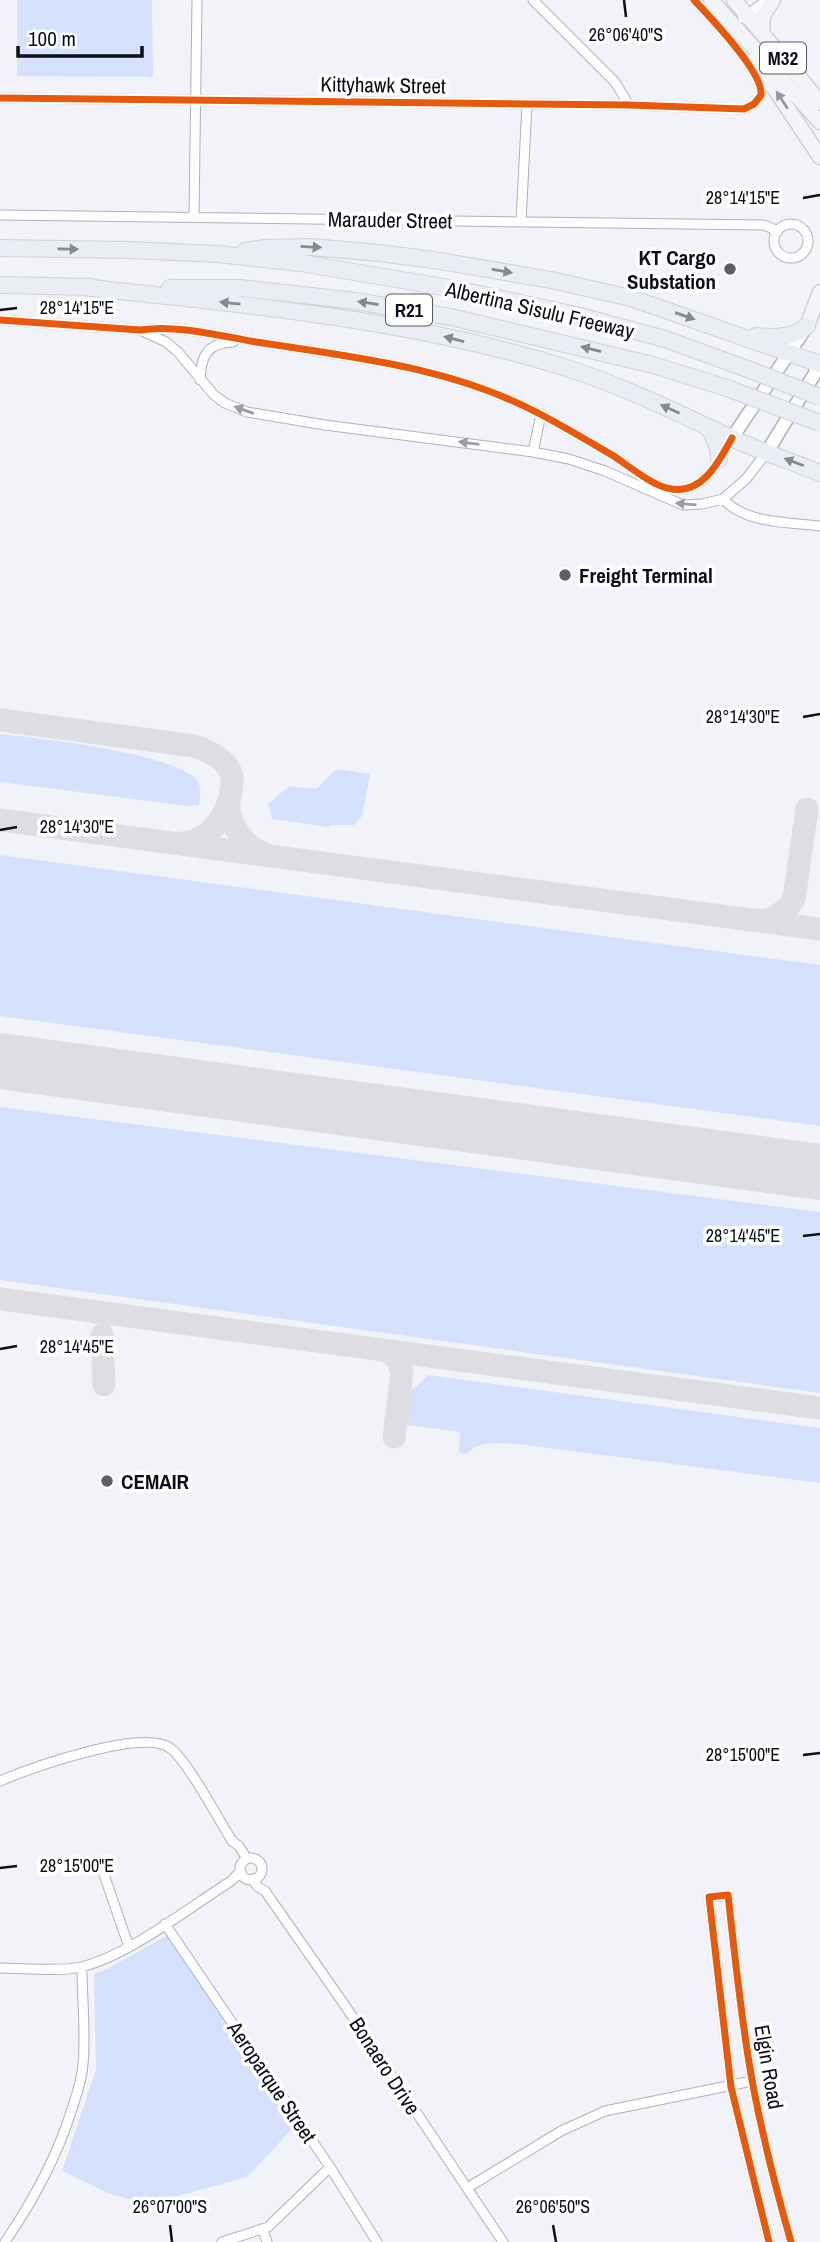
<svg xmlns="http://www.w3.org/2000/svg" width="820" height="2242" font-family="'Archivo Narrow',sans-serif">
<rect width="100%" height="100%" fill="#f2f3f8"/>
<!-- green -->
<path fill="#d5e1fc" d="M17 0H152L153 77 17 76Z
M0 734C39 738 172 753 196 779 202 786 200 796 199 805L187 806 0 782Z
M337 769 370 774 362 816 354 825H331L328 827 272 819 268 804 289 786 316 789Z
M0 855 820 965V1126L0 1016Z
M0 1107 820 1212V1393L0 1280Z
M428 1375 820 1428V1483L525 1445C507 1444 479 1438 467 1454L459 1453 460 1432 406 1425 411 1391Z
M168 1935 295 2126 247 2177 148 2204 110 2194 62 2171 96 2070 94 1974 107 1969Z"/>
<g fill="none" stroke-linecap="round" stroke-linejoin="round">
<!-- taxiway -->
<path stroke="#dedee2" stroke-width="23" d="M0 720 194 746C208 750 228 760 232 776 233 784 230 795 229 803 228 825 245 847 265 854
M0 820 820 929
M182 843C207 842 224 820 230 797
M760 921C775 919 786 912 794 899L807 809
M0 1299 820 1408
M102 1335 104 1385
M386 1351 397 1358 402 1372 394 1437"/>
<!-- runway -->
<path stroke="#dedee2" stroke-width="56" d="M0 1061 820 1172"/>
<!-- minor casing -->
<g stroke="#afb2b8" stroke-width="11">
<path id="minor" d="M533 0 615 82 629 105
M743 18 767 0
M0 98 629 105 744 109 754 104 761 95C764 73 710 17 694 0
M0 215 764 225 778 231
M194 217 197 0
M521 222 527 104
M774 241a17 17 0 1 1 34 0a17 17 0 1 1-34 0Z
M0 320 140 330C176 324 221 336 256 342 352 357 451 367 538 413 563 426 588 441 612 455 628 465 653 487 672 489 703 494 719 461 732 438
M142 331 166 342 178 352 214 395 225 403 247 412 325 425 533 452 569 459 605 471 683 505 702 504 723 499 746 479 767 452
M200 380C201 356 207 343 233 342
M533 452 541 414
M723 499C746 524 788 522 820 526
M0 1781C31 1768 142 1728 170 1748 187 1760 219 1820 232 1841L239 1846 247 1859
M240 1869a11 11 0 1 1 22 0a11 11 0 1 1-22 0Z
M101 1866 129 1947
M252 1879 258 1887 265 1891 346 2007 503 2242
M165 1924 330 2167 377 2242
M0 1968C23 1968 59 1972 81 1967 128 1956 190 1907 231 1881L241 1871
M467 2188 561 2131 605 2111 752 2081
M263 2230 267 2242
M5 2242C33 2201 56 2159 71 2112 76 2096 82 2081 83 2064 86 2032 82 1999 82 1967
M222 2242 268 2227 330 2167
M769 2242 731 2087 709 1897 728 1895C735 1957 741 2019 752 2080 762 2135 776 2189 791 2242"/>
</g>
<!-- secondary casing -->
<g stroke="#afb2b8" stroke-width="15">
<path id="secondary" d="M732 438 807 326
M767 452 820 365"/>
</g>
<!-- primary casing -->
<g stroke="#ced0d3" stroke-width="17">
<path id="primary" d="M711 0 820 122
M734 0 820 102
M762 33 763 16 773 0
M755 59 820 157
M807 326 820 292"/>
</g>
<!-- motorway casing -->
<g stroke="#ced0d3" stroke-width="18">
<path id="motorway" d="M0 248 128 250 218 254 301 263 461 290 580 316 665 339 742 367
M245 251 265 248 311 247 379 253 434 260 551 280 631 298 820 364
M0 285 92 287
M83 287C247 305 412 319 570 369 625 387 678 413 731 438 760 451 790 461 820 473
M170 288H241L356 301 451 317 653 365 727 388
M756 336C775 338 792 338 807 326
M709 427 718 447 719 459"/>
</g>
<!-- minor -->
<use href="#minor" stroke="#fdfdfe" stroke-width="9"/>
<!-- secondary -->
<use href="#secondary" stroke="#fdfdfe" stroke-width="12"/>
<!-- primary -->
<use href="#primary" stroke="#f2f4f8" stroke-width="14"/>
<!-- motorway -->
<use href="#motorway" stroke="#eaedf4" stroke-width="16"/>
<!-- motorway-bridge casing -->
<g stroke="#ced0d3" stroke-width="18" stroke-linecap="butt">
<path id="motorway-bridge" d="M742 367 820 397
M727 388 820 423"/>
</g>
<!-- motorway-bridge -->
<use href="#motorway-bridge" stroke="#eaedf4" stroke-width="16"/>
<!-- cycleway casing -->
<g stroke="#fff" stroke-width="11">
<path id="cycleway" d="M0 98 629 105 744 109 754 104 761 95C764 73 710 17 694 0
M0 320 140 330C176 324 221 336 256 342 352 357 451 367 538 413 563 426 588 441 612 455 628 465 653 487 672 489 703 494 719 461 732 438
M769 2242 731 2087 709 1897 728 1895C735 1957 741 2019 752 2080 762 2135 776 2189 791 2242"/>
</g>
<!-- cycleway -->
<use href="#cycleway" stroke="#e8590c" stroke-width="7"/>
</g>
<!-- one-way arrows -->
<defs><path id="oneway-solid" d="M-6-.8H1V-3.2L6.5 0L1 3.2V.8H-6Z" transform="scale(1.75)"/></defs>
<use fill="#96989e" href="#oneway-solid" transform="translate(782 100) rotate(-123)"/>
<g fill="#868990">
<use href="#oneway-solid" transform="translate(311 247) rotate(3)"/>
<use href="#oneway-solid" transform="translate(68 249) rotate(1)"/>
<use href="#oneway-solid" transform="translate(502 271) rotate(10)"/>
<use href="#oneway-solid" transform="translate(230 303) rotate(-174)"/>
<use href="#oneway-solid" transform="translate(368 303) rotate(-171)"/>
<use href="#oneway-solid" transform="translate(685 316) rotate(19)"/>
<use href="#oneway-solid" transform="translate(454 339) rotate(-166)"/>
<use href="#oneway-solid" transform="translate(591 349) rotate(-166)"/>
<use href="#oneway-solid" transform="translate(670 409) rotate(-156)"/>
<use href="#oneway-solid" transform="translate(794 462) rotate(-159)"/>
</g>
<g fill="#9c9da1">
<use href="#oneway-solid" transform="translate(244 410) rotate(-160)"/>
<use href="#oneway-solid" transform="translate(469 443) rotate(-173)"/>
<use href="#oneway-solid" transform="translate(686 504) rotate(-175)"/>
</g>
<!-- ticks -->
<path fill="none" stroke="#0b0e16" stroke-width="2.5" d="M624 0 626 17M803 198 820 195M0 310 17 308M803 717 820 714M0 830 17 827M803 1236 820 1234M0 1349 17 1346M803 1755 820 1753M0 1868 17 1866M170 2225 172 2242M553 2225 556 2242"/>
<!-- markers -->
<g fill="#5c5e65" stroke="#fff" stroke-width="2.5">
<circle cx="730" cy="269" r="7"/>
<circle cx="565" cy="575" r="7"/>
<circle cx="107" cy="1481" r="7"/>
</g>
<g text-anchor="middle" dominant-baseline="central" stroke-width="7" stroke-linejoin="round" paint-order="stroke">
<!-- shield labels -->
<g fill="#fff" stroke="#54565c" stroke-width="2">
<rect x="760" y="42.5" width="46" height="31" rx="5"/>
<rect x="386" y="294.5" width="46" height="31" rx="5"/>
</g>
<g font-size="19" font-weight="bold" fill="#0b0e16">
<text x="783" y="58">M32</text>
<text x="409" y="310">R21</text>
</g>
<!-- street labels -->
<g font-size="21" fill="#0b0e16" stroke="#fff">
<text transform="translate(383 85) rotate(1)">Kittyhawk Street</text>
<text transform="translate(390 220) rotate(1)">Marauder Street</text>
<text transform="translate(540 310) rotate(13)">Albertina Sisulu Freeway</text>
<text transform="translate(385 2066) rotate(57)">Bonaero Drive</text>
<text transform="translate(769 2067) rotate(80)">Elgin Road</text>
<text transform="translate(272 2082) rotate(56)">Aeroparque Street</text>
</g>
<!-- poi labels -->
<g font-size="21" font-weight="bold" fill="#0b0e16" stroke="#fff" text-anchor="start">
<text x="716" y="257" text-anchor="end">KT Cargo<tspan x="716" dy="24">Substation</tspan></text>
<text x="579" y="575">Freight Terminal</text>
<text x="121" y="1481">CEMAIR</text>
</g>
</g>
<g font-size="18" text-anchor="middle" fill="#0b0e16" stroke="#fff" stroke-width="7" stroke-linejoin="round" paint-order="stroke">
<text x="626" y="41">26°06'40"S</text>
<text x="743" y="204">28°14'15"E</text>
<text x="77" y="314">28°14'15"E</text>
<text x="743" y="723">28°14'30"E</text>
<text x="77" y="833">28°14'30"E</text>
<text x="743" y="1242">28°14'45"E</text>
<text x="77" y="1353">28°14'45"E</text>
<text x="743" y="1761">28°15'00"E</text>
<text x="77" y="1872">28°15'00"E</text>
<text x="170" y="2213">26°07'00"S</text>
<text x="553" y="2213">26°06'50"S</text>
</g>
<!-- scale -->
<path d="M18 46v10h124v-10" fill="none" stroke="#0b0e16" stroke-width="3.5"/>
<text x="28" y="46" font-size="21" fill="#0b0e16" stroke="#ffffff" stroke-width="5" paint-order="stroke">100 m</text>
</svg>
